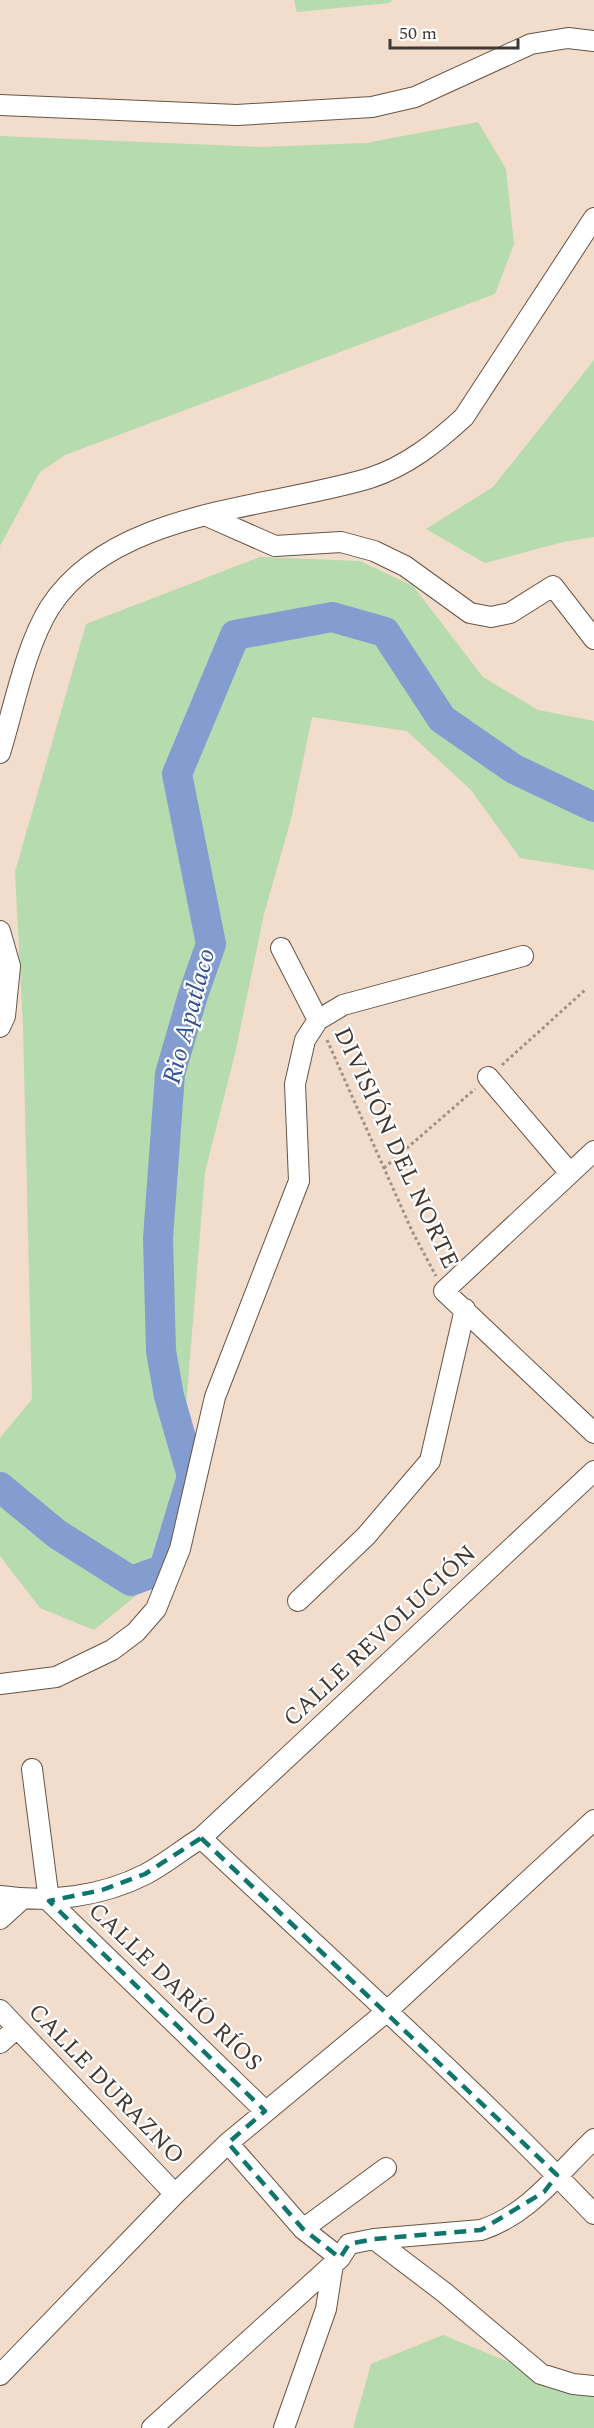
<svg xmlns="http://www.w3.org/2000/svg" width="594" height="2428" font-family="Spectral,serif">
<rect width="100%" height="100%" fill="#f2dccb"/>
<!-- green -->
<path fill="#b5dbaf" d="M294 0H393L389 3 297 12Z
M478 122 506 169 514 244 495 294 65 455 40 472 0 546V136L262 147 366 143Z
M594 360V537L563 542 485 563 426 529 493 487Z
M260 557 360 561 413 586 483 677 538 710 594 721V870L520 858 471 790 407 731 312 717 291 819 264 914 235 1054 205 1172 186 1407 176 1492 144 1589 94 1630 40 1608 0 1556V1438L32 1399 23 1027 15 872 86 624Z
M443 2335 594 2397V2428H353L371 2364Z"/>
<g fill="none" stroke-linecap="round" stroke-linejoin="round">
<!-- river -->
<path stroke="#839dd0" stroke-width="30" d="M0 1487 57 1534 131 1581 164 1569 192 1476 169 1396 161 1351 158 1238 170 1074 193 995 211 944 177 774 235 635 332 617 385 632 442 719 514 769 594 807"/>
<!-- minor casing -->
<g stroke="#675546" stroke-width="22">
<path id="minor" d="M0 105 237 115 372 107 415 97 531 44 568 38 594 41
M207 516 275 546 341 542 374 551 405 566 470 613 491 617 510 613 553 586 594 639
M0 753C14 708 25 647 50 607 113 510 268 509 370 478 407 466 437 442 464 417L594 218
M0 931 10 966 5 1016 0 1027
M281 948 318 1020
M488 1077 570 1173
M594 1151 444 1291 594 1433
M298 1601 366 1536 430 1461 465 1309
M0 1684 56 1677 112 1650 136 1632 156 1609 180 1549 215 1397 299 1181 295 1084 305 1040 318 1020 343 1005 523 956
M32 1769 49 1901 265 2111
M201 1838C333 1962 469 2083 594 2214
M0 1896C49 1903 101 1897 146 1874 165 1864 183 1849 201 1838L594 1471
M0 1919 22 1899
M0 2010 175 2194
M0 2043 17 2028
M228 2143 303 2229 340 2258
M303 2229 386 2168
M374 2239 445 2293 541 2374 573 2384 594 2386
M0 2375 175 2194 228 2143 386 2012 594 1820
M152 2428 340 2258 349 2244 374 2239 481 2230C530 2214 558 2173 594 2139
M284 2428 326 2309 333 2264"/>
</g>
<!-- path -->
<path stroke="#a19184" stroke-width="3" stroke-dasharray="3 3" stroke-linecap="butt" d="M327 1040 412 1231 436 1276
M502 1065 585 990
M384 1168 475 1089"/>
<!-- minor -->
<use href="#minor" stroke="#fff" stroke-width="20"/>
</g>
<!-- marked area -->
<path fill="none" stroke="#0f766e" stroke-width="4.5" stroke-dasharray="12 8" stroke-linejoin="round" d="M201 1838 557 2175 544 2192 481 2230 374 2239 349 2244 340 2258 303 2229 228 2143 265 2111 49 1901 102 1890 145 1874Z"/>
<g text-anchor="middle" dominant-baseline="central" stroke-width="4.5" stroke-linejoin="round" paint-order="stroke">
<!-- street labels -->
<g font-size="24" fill="#413831" stroke="#fff">
<text transform="translate(396 1148) rotate(65)">DIVISIÓN DEL NORTE</text>
<text transform="translate(380 1636) rotate(-43)">CALLE REVOLUCIÓN</text>
<text transform="translate(175 1987) rotate(44)">CALLE DARÍO RÍOS</text>
<text transform="translate(106 2084) rotate(46)">CALLE DURAZNO</text>
</g>
<!-- water labels -->
<g font-size="26" font-style="italic" fill="#345393" stroke="#fff">
<text transform="translate(189 1016) rotate(-75)">Rio Apatlaco</text>
</g>
</g>
<!-- scale -->
<path d="M390 39v9h128v-9" fill="none" stroke="#413831" stroke-width="3"/>
<text x="399" y="39" font-size="18" fill="#413831" stroke="#ffffff" stroke-width="4.5" paint-order="stroke">50 m</text>
</svg>
